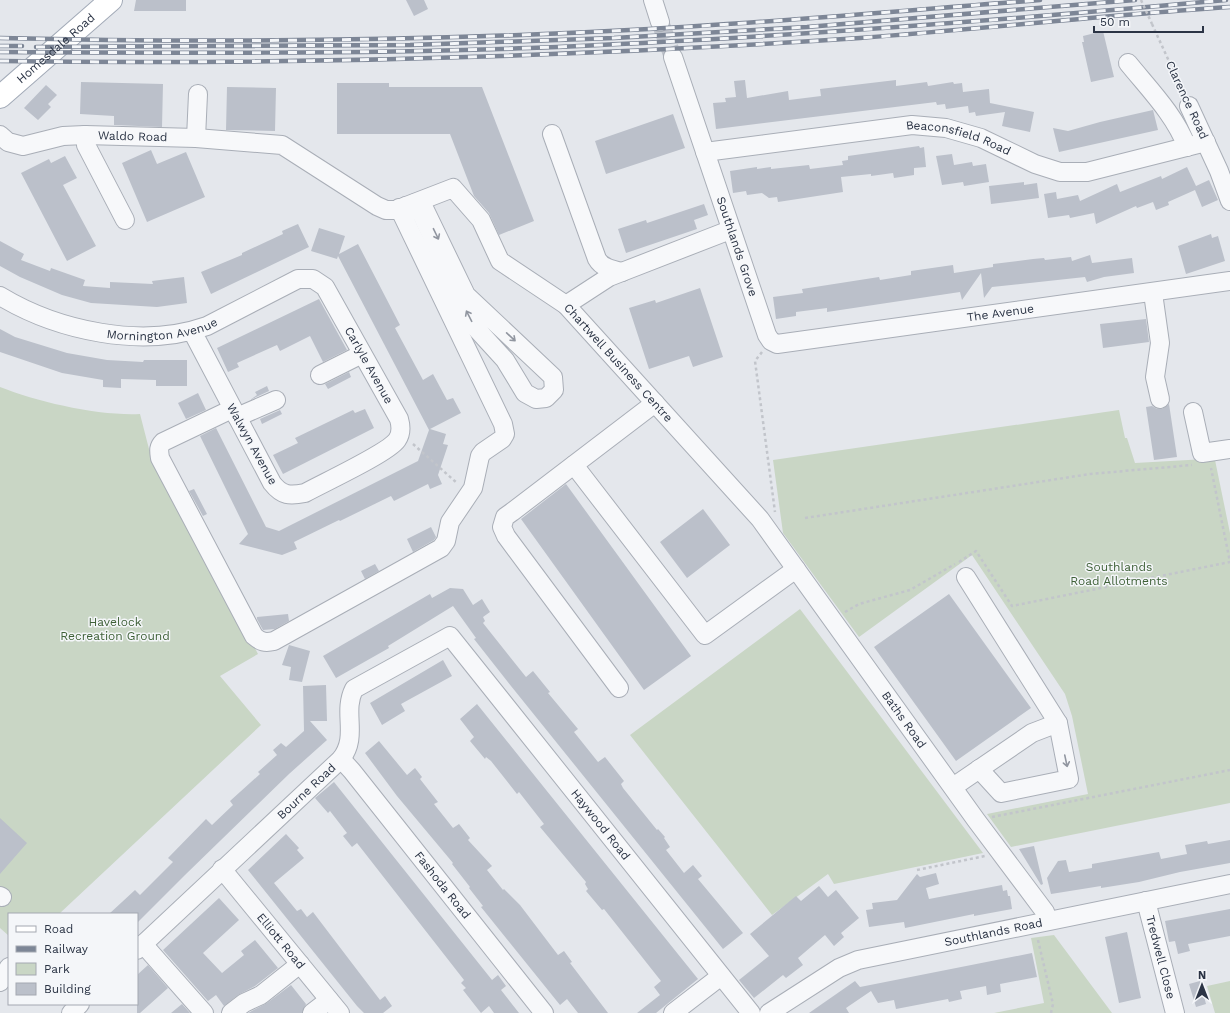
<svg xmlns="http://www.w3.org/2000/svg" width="1230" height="1013" font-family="'Work Sans',sans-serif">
<rect width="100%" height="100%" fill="#e4e7ec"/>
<!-- green -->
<path fill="#c9d6c5" d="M0 387C38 402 98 416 140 414L149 449 161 468 258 654 220 676 261 725 59 914H9V936L0 928Z
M1119 410 1125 438H1127L1135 463 1206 459 1215 460 1230 533V803L1011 847 987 814 1088 794 1072 716 1065 694 972 555 859 637 783 533 773 460Z
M800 609 983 853 834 884 828 874 772 915 630 735Z
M1054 935 1112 1013H994L1044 1003 1031 938Z
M1230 981V1013H1215L1207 986Z"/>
<!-- building -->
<path fill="#bbc0ca" d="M136 0H186V11H134Z
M406 0H424L428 9 414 16Z
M1103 31 1114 77 1091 82 1082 42H1084L1083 36Z
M745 80 747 98 788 91 789 100 821 96 820 89 896 80V86L927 82 928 86 953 82 954 84 962 83 963 92 989 89 990 103 1034 112 1030 132 1002 126 1005 112 976 116 975 112 969 113 968 106 946 109 945 104 937 105 936 102 716 129 713 103 726 102 725 98 736 97 734 81Z
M81 82 163 84 162 127 114 125V116L80 114Z
M337 83H389V87H482L534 221 499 235 489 213 474 196 450 134H337Z
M46 85 57 95 48 104 51 107 38 120 24 108Z
M227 87 276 88 275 131 226 130Z
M1153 110 1158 130 1059 152 1053 128 1068 131 1100 122Z
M673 114 685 148 606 174 595 141Z
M919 146 920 148 924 147 926 167 914 168V175L894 178 893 173 871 176V174L841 177 843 192 778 202 777 197 769 198 762 193 747 195 746 191 733 193 730 171 757 167V169L771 167V169L809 165 810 169 843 165 842 161 848 160V156Z
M151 150 157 164 186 152 205 197 147 222 122 163Z
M952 154 954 165 972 162 973 166 986 164 989 182 964 186 963 182 942 185 936 156Z
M65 156 77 178 63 185 96 246 67 261 21 173 49 159 51 163Z
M1187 167 1196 186 1209 180 1218 200 1202 207 1195 190 1168 202 1169 205 1156 210 1153 202 1137 208 1136 206 1096 224 1094 213 1070 218 1069 215 1048 218 1044 194 1056 192 1057 199 1078 195 1080 201 1117 184 1120 192 1161 176 1162 179Z
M1024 182V185L1037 183 1039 198 991 204 989 186Z
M704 204 708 215 694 220 697 229 626 253 618 229 646 220 647 223Z
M298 224 309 247 211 294 201 272 242 255V253L283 234 282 231Z
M319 228 345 236 339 254 358 244 400 325 395 328 423 380 433 374 447 400 453 398 461 413 430 429 446 434 443 444 448 445 438 475 442 484 430 489 428 484 394 501 391 496 340 521 339 520 294 542 297 549 282 555 239 544 248 534 200 436 216 428 266 527 279 531 418 461 429 430 338 256 337 259 311 251Z
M1211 234 1212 238 1218 236 1225 261 1186 274 1178 246Z
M0 241 24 254 21 260 50 271 51 268 85 280 83 286 110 288V282L153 284 152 281 184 277 187 303 157 307 91 303 62 295 20 277 0 266Z
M1090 255 1092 263 1132 258 1134 273 1104 277 1087 282 1085 277 992 287 984 298 981 273 962 300 960 292 827 312V308L796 312V316L776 319 773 297 803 293 802 289 879 277 880 280 911 275V271L953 265 954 273 993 267V264L1033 259 1044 258 1045 260 1071 257 1072 261Z
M700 288 723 357 693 367 689 356 649 369 629 308 655 300 656 303Z
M319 299 347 350 323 362 310 336 280 351 277 345 237 363 239 367 228 372 217 348Z
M1146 319 1149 342 1103 348 1100 324Z
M0 329 15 337 67 353 107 360 143 362 144 360H187V386H156V380L121 379V388L103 387V380L62 373 0 352Z
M349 372 351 377 328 389 325 384Z
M267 386 269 391 250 400 257 395 255 392Z
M198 393 206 410 186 419 178 403Z
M1169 404 1177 457 1154 460 1146 407 1152 406 1157 409H1162Z
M365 409 374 428 283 474 273 455 298 443 295 438 353 410 355 413Z
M280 410 282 414 262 424 260 419Z
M566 484 691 656 644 690 521 519Z
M194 489 207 514 203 516 189 491Z
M703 509 730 545 687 578 660 542Z
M431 527 436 537 434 540 413 552 407 539Z
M375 564 379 571 365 579 361 571Z
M450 588 463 589 473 605 482 599 490 612 483 617 485 621 483 623 526 677 533 671 550 692 548 693 578 729 574 732 598 762 605 757 624 781 621 784 623 788 657 830 658 829 665 837 664 838 670 847 666 850 684 873 693 865 702 876 698 879 743 933 723 949 511 686 474 639 476 638 453 606 388 646 389 648 336 678 323 656 430 594 432 598Z
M949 594 1031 708 956 761 874 647Z
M288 614 289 621 275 629 263 630 257 619V617Z
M289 645 310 651 302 682 289 680 291 667 282 665Z
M443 660 452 676 401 704 405 711 382 725 370 703Z
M326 685 327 721H310L327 740 289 774 185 875 137 923V914H109L135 890 140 895 173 862 168 858 206 819 212 825 233 805 230 801 260 774 258 772 277 755 273 750 281 743 286 747 304 731 303 686Z
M477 704 698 979 656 1013H637L660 995 654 987 661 981 604 909 602 910 586 891 588 889 585 884 586 882 540 827 544 824 519 792 517 794 491 761 486 757 485 759 470 741 474 737 460 719Z
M379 741 407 775 415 768 422 777 420 779 438 802 434 804 453 828 459 824 470 838 468 840 492 866 487 870 503 890 504 889 520 905 558 955 564 951 572 962 570 963 608 1013H578L567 999 560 1005 481 907 483 906 469 888 470 887 452 864 453 863 397 796 365 753Z
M334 782 492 980 498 975 506 986 501 990 519 1013H494L489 1006 481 1013 463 990 466 988 461 983 464 980 357 843 352 847 343 836 347 833 330 811 328 813 315 798Z
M0 818 27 843 0 874Z
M286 834 299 848 297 850 304 858 274 883 297 911 301 909 307 917 313 912 380 1000 385 996 392 1006 383 1013H364L357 1006 248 870Z
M1230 840V863L1180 872 1139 882 1101 888V886L1051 894 1047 878 1058 861 1066 860 1069 872 1092 868V864L1159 852 1161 859 1187 854 1185 845 1207 841 1208 844Z
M1034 846 1043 884 1041 885 1019 849Z
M936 873 939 884 926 888 929 899 1002 885 1003 891 1007 890 1008 896H1010L1012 909 974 916V914L905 928 904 922 869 927 866 910 873 909 872 903 897 900 917 874 920 877Z
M819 886 828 897 836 890 859 918 841 933 844 937 834 946 825 935 798 958 803 965 786 978 783 975 754 998 739 980 769 956 750 934 796 896 801 901Z
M219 898 239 920 203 953 222 973 244 955 241 951 255 940 278 968 255 986 238 995 224 1006 216 995 208 1001 163 950Z
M1230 909V936L1188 944 1190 951 1178 954 1175 941 1169 942 1165 921Z
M1127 932 1141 998 1119 1003 1105 937Z
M1032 953 1037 977 1000 984 1001 992 987 995 986 986 960 991 962 999 949 1002 948 999 896 1009 894 1000 878 1003 871 991 846 1008 849 1013H809L855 981 860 987Z
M148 965 168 988 140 1013H137V975Z
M1200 981 1206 1004 1196 1007 1189 984Z
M291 985 306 1004 302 1013H248L267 1003Z
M182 1004 190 1013H171Z"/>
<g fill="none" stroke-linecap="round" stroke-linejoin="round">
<!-- minor-tunnel -->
<path stroke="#bfc3cb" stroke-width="18" stroke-dasharray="18 9" stroke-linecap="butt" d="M660 22 673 57"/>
<!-- minor casing -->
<g stroke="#a9aeb7" stroke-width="20">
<g id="minor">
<path d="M653 0 660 22"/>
<path id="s1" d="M673 57 767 335 771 341 777 344 1230 281"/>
<path d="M1128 63C1149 89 1175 115 1187 147"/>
<path d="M1189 106 1219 171 1230 201"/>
<path d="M552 134 597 259C602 268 613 270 622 272"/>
<path id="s2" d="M0 135 8 142 23 146 63 136 85 135 196 138 282 145 377 206 386 210H396L453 188 481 220 500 261 566 305"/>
<path d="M85 135 86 145 125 220"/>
<path d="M196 138 198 94"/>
<path id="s3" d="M705 152 912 125 946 128 981 138 1035 164 1060 172H1087L1206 142"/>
<path d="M406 206 421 213 473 325 505 360 525 393 536 399 546 398 554 390 553 377 466 295 423 206 415 203"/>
<path id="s4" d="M730 230 609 277 566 305 760 519 976 820 1045 912 1048 920"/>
<path d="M1153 293 1160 343 1155 377 1160 399"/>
<path id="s5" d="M0 296C58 331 142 349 207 326L298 279H313L325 287 399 419C401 426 402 433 397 440 388 453 323 483 305 493 290 496 282 496 272 483L192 331"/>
<path d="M320 375 362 354"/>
<path d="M232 409 163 442C158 447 159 451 160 458L254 636C261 642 265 643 274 641L441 548 446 541 450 522 473 488 480 456 483 452 502 439 505 434 503 424 399 208"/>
<path d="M1193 412 1202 453 1230 449"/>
<path d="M237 417 276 400"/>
<path d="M574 465 705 635 796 569"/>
<path d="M619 688 506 536 502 527 505 517 512 512 655 403"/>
<path id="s6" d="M341 759 352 771 544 1013"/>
<path d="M979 769 1001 793 1069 779 1058 723"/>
<path d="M953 787 1032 733 1058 723 966 577"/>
<path id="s7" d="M222 869 340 1013"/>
<path d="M0 896 2 897"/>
<path id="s8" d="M1146 901 1175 1013"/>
<path d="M143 944 204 1013"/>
<path id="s9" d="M137 950 341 759C359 736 342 713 354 689L450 636 751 1013"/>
<path d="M0 982 9 967"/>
<path d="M71 1013 80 1004"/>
<path d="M231 1013 244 1003 261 995 300 964"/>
<path d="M312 1013 329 1000"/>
<path d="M673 1013 721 976"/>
<path id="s10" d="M769 1013 839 968 858 960 1230 884"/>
</g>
</g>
<!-- major casing -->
<g stroke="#a3abb8" stroke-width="24">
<g id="major">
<path id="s11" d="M0 97 111 0"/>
</g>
</g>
<!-- path -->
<path stroke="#c2c5cb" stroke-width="2.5" stroke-dasharray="3 3" stroke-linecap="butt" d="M1152 24 1183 92
M762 352 755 361 775 512
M413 444 457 483
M805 518 1090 474 1192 465
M959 562 976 551 1012 606 1230 562 1211 468
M845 612 859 604 910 590 955 564
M992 817 1230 770
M917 870 985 856
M1038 940 1053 1004 1051 1013"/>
<!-- minor -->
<use href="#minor" stroke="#f7f8fa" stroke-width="18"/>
<!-- major -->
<use href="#major" stroke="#fff" stroke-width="22"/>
<!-- rail casing -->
<g stroke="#7d8696" stroke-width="4.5">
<path id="rail" d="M0 38C216 43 433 41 649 29 779 22 910 10 1040 0
M0 46H22
M36 47 410 45 614 38 807 27 1135 0
M0 52C177 53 354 54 530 48 763 39 994 21 1226 0
M0 61C287 65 573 57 860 38 983 29 1106 15 1230 7"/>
</g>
<!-- rail -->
<use href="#rail" stroke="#f4f6f9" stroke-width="3" stroke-dasharray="9" stroke-linecap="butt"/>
<!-- path-bridge -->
<path stroke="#c2c5cb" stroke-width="2.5" stroke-dasharray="3 3" stroke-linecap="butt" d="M1141 0 1152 24"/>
</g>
<!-- one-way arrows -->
<defs><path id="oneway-shaft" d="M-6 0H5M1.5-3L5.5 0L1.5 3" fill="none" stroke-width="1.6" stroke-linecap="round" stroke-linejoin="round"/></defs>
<g stroke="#9196a0">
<use href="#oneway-shaft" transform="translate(436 234) rotate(64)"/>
<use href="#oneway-shaft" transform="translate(469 316) rotate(-117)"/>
<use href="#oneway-shaft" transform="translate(511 337) rotate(43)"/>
<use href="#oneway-shaft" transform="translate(1066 761) rotate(78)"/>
</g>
<g text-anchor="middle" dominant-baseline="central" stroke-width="3" stroke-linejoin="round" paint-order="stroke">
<!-- street labels -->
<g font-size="12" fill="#2b3445" stroke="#f4f6f9">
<text stroke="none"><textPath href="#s11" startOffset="74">Homesdale Road</textPath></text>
<text transform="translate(1187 100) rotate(65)">Clarence Road</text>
<text stroke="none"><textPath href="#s2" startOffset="137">Waldo Road</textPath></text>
<text stroke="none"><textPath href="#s3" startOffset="257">Beaconsfield Road</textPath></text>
<text stroke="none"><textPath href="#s1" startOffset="200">Southlands Grove</textPath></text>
<text stroke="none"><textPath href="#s1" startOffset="533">The Avenue</textPath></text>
<text stroke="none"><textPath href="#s5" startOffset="170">Mornington Avenue</textPath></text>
<text stroke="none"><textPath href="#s4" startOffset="259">Chartwell Business Centre</textPath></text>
<text stroke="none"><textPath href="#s5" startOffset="437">Carlyle Avenue</textPath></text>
<text transform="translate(252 444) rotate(61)">Walwyn Avenue</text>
<text stroke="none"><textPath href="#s4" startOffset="717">Baths Road</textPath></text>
<text stroke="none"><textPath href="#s9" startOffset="232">Bourne Road</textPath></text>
<text stroke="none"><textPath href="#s9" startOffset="703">Haywood Road</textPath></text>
<text stroke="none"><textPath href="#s6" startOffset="162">Fashoda Road</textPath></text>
<text stroke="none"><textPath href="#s10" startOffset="242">Southlands Road</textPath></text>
<text stroke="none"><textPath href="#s7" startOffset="93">Elliott Road</textPath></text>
<text stroke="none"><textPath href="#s8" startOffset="58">Tredwell Close</textPath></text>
</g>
<!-- park labels -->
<g font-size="12" fill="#3f6138" stroke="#f4f6f9">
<text x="1119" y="567">Southlands<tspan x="1119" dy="14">Road Allotments</tspan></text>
<text x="115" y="622">Havelock<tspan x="115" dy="14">Recreation Ground</tspan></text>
</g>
</g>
<!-- legend -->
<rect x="8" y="913" width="130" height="92" fill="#f4f6f9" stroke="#a4a8b1"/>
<rect x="16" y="926" width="20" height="6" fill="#ffffff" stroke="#a4a8b1"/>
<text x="44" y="933" font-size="12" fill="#2b3445">Road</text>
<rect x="16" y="946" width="20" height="6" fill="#7d8696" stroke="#a4a8b1"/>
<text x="44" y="953" font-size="12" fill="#2b3445">Railway</text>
<rect x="16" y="963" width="20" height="12" fill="#c9d6c5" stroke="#a4a8b1"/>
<text x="44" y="973" font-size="12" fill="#2b3445">Park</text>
<rect x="16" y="983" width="20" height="12" fill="#bbc0ca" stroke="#a4a8b1"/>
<text x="44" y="993" font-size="12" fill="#2b3445">Building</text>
<!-- north arrow -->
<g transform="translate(1202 985)" stroke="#f4f6f9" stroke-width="3" paint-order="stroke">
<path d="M0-3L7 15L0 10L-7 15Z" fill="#2b3445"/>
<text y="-6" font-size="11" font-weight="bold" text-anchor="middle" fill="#2b3445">N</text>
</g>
<!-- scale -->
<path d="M1094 26v6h109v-6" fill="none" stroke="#2b3445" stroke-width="2"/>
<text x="1100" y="26" font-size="12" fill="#2b3445" stroke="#f4f6f9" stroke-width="3" paint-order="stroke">50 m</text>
</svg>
